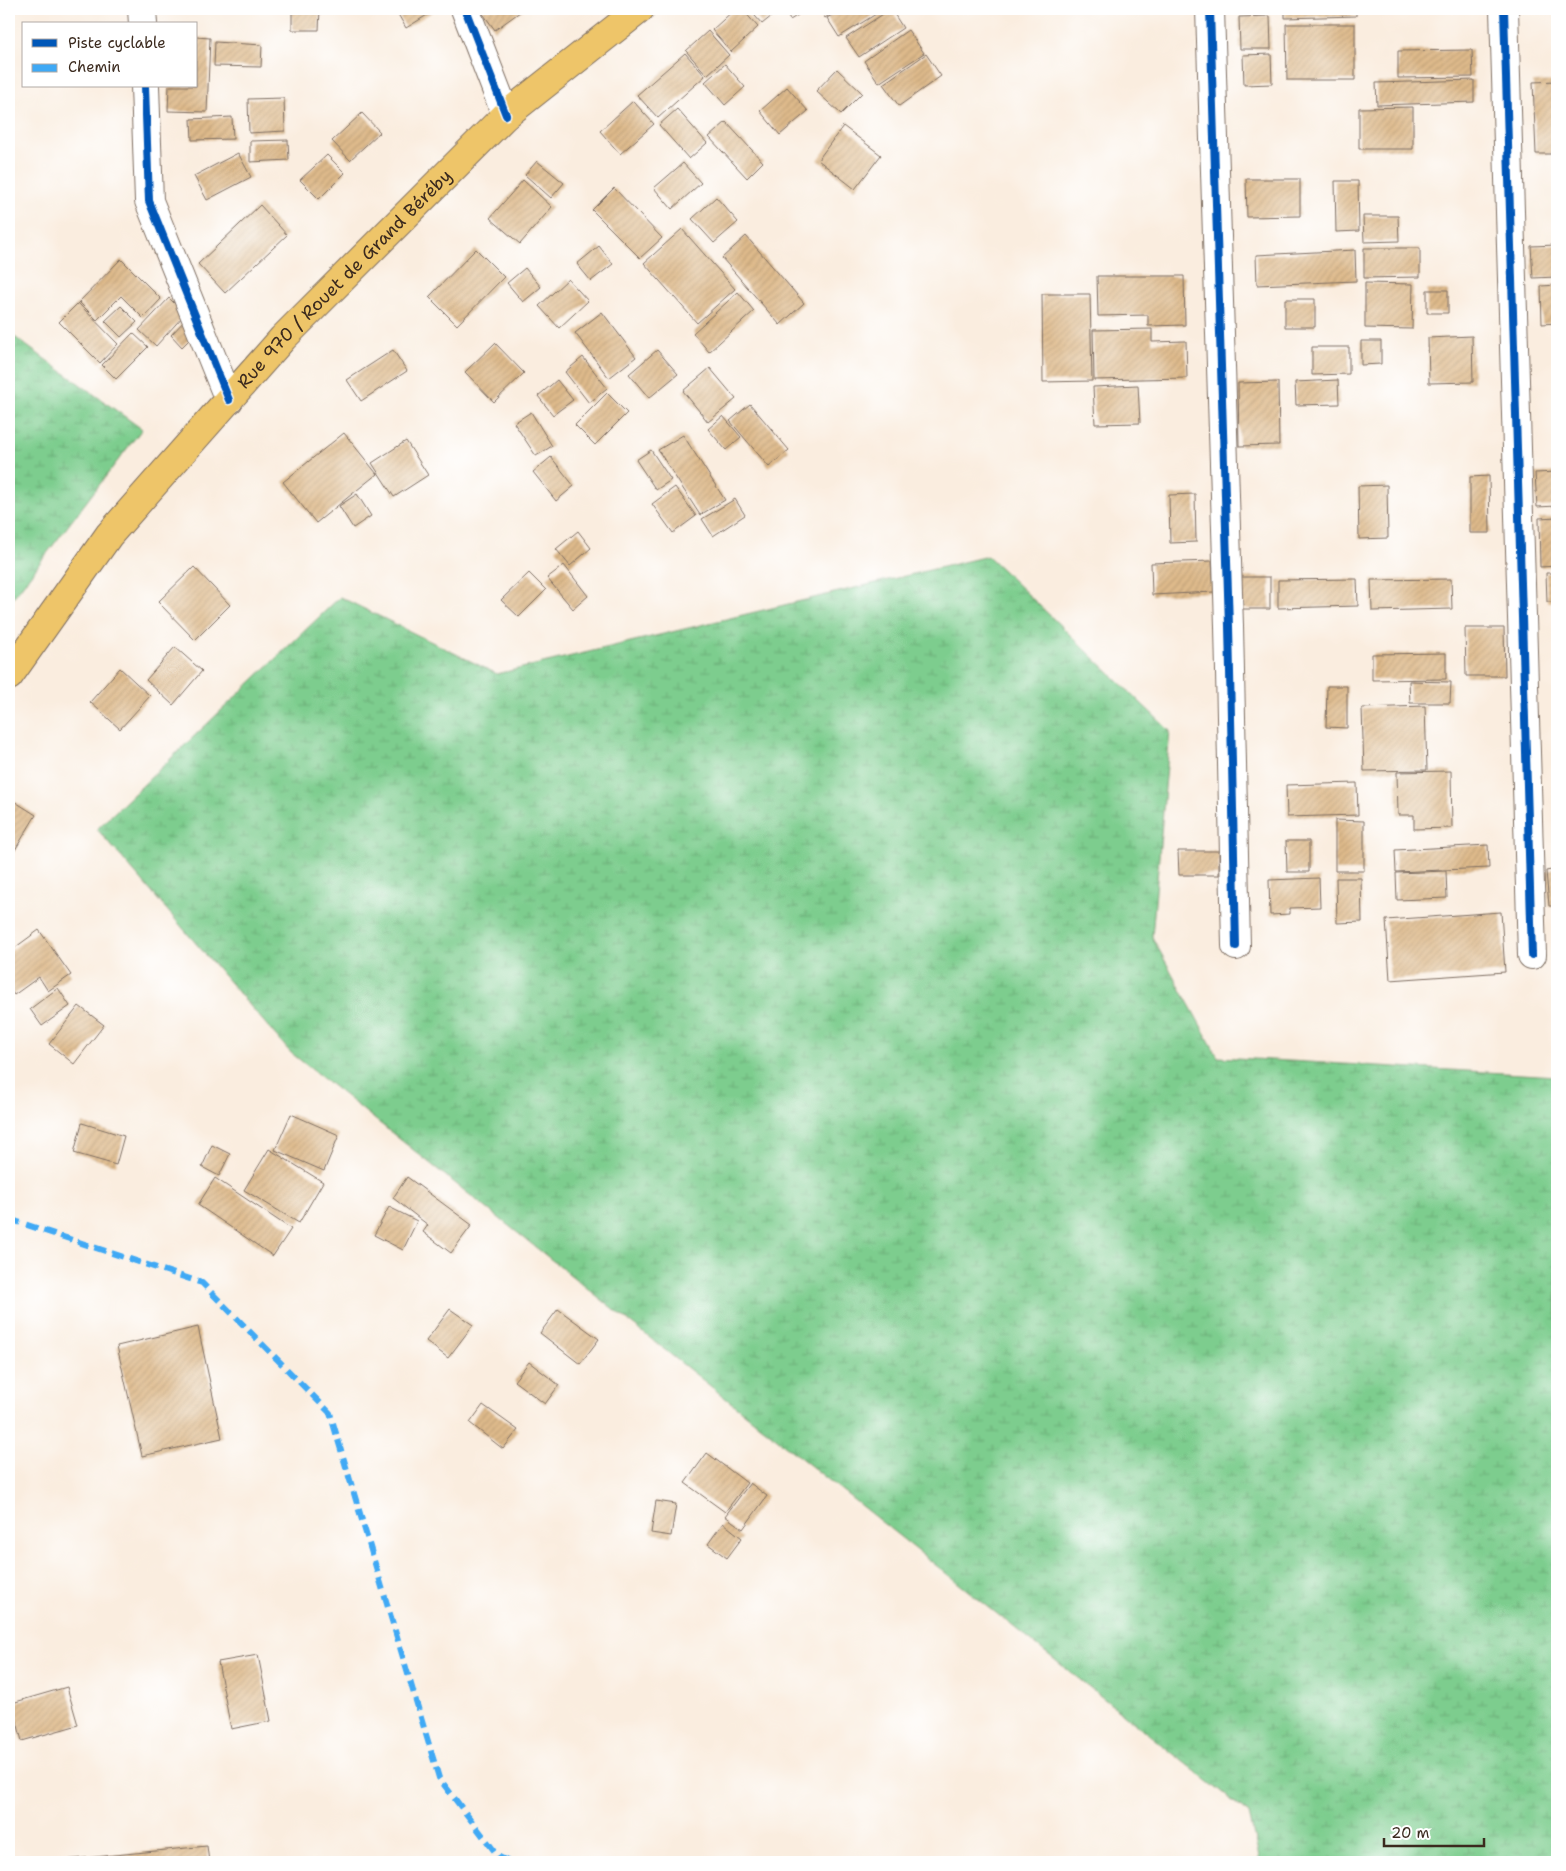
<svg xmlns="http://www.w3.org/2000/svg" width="1566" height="1871" font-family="'Shantell Sans',sans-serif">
<defs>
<pattern id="wetland-marsh" width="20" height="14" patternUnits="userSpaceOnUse" patternTransform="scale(1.25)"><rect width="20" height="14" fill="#7dcd8e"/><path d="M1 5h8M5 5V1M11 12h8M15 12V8" fill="none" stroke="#6db07a"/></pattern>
<pattern id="building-hatch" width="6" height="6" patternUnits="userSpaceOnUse" patternTransform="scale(1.25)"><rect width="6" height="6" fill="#deba8b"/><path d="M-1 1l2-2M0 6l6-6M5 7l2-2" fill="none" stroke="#bfa078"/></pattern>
</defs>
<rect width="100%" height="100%" fill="#fff"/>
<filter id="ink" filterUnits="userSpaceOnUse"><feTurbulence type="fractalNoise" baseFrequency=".02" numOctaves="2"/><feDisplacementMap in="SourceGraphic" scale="10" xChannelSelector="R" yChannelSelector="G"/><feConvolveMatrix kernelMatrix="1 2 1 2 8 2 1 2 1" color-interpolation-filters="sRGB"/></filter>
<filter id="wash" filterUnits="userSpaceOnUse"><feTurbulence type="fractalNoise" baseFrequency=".0096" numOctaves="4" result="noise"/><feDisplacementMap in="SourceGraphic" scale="20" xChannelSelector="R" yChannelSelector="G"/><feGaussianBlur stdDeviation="1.12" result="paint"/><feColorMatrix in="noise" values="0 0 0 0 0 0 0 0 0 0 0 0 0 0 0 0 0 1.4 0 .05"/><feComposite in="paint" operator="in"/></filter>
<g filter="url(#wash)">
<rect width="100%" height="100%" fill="#faeddf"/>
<!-- wetland -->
<path fill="url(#wetland-marsh)" stroke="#5c7c56" d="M9 333 142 429 9 603Z
M988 556 1170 731 1152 937 1218 1057 1557 1076V1862H1260L1249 1814 290 1052 97 829 340 597 497 674Z"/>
<g id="blocks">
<!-- building -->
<path fill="url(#building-hatch)" d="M292 9H320L319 30H292Z
M395 9H437L406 28Z
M484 9H524L495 30 481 11Z
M735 9H742L758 27 731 52 712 30Z
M749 9H777L778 11 762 24Z
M783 9H808L790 20Z
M819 9H838L825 18Z
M842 9H884L839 37 827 18Z
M891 9 903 28 859 57 846 38Z
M1229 9H1269V12H1229Z
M1285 9H1356V16L1285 18Z
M1270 16 1271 49H1240L1239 17Z
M1286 24H1355V80H1287Z
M908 30 924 53 879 83 864 61Z
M708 31 729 55 707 75 686 51Z
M196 37 210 38 207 112 168 111 169 86H196Z
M215 42 262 45 261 67 214 66Z
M1472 50 1473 77 1398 78V51Z
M685 53 705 76 658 118 637 95Z
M926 54 941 76 899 106 883 84Z
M1271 54 1272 84 1244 85 1243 55Z
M725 64 745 87 725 105 705 82Z
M837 69 862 93 841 114 816 91Z
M1474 80V102L1377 105 1376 83Z
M1557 81V154H1536L1533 82Z
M787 87 808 111 780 135 760 111Z
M284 98 285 131 249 133 248 99Z
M633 101 654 124 620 154 600 131Z
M1413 107V149H1359V108Z
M677 109 707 143 689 159 659 125Z
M362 113 380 132 350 160 332 141Z
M232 117 233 139 192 140 191 119Z
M726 122 763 162 747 178 709 137Z
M843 126 881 155 855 189 818 160Z
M288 140 289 160 250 162V141Z
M238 153 251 177 207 200 194 176Z
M327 155 345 173 319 199 300 180Z
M537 161 564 183 551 198 525 175Z
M683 163 701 183 672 209 654 188Z
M1246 179H1300V216L1247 217Z
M523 180 552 207 520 244 490 218Z
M1335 181H1358L1359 231 1336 232Z
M614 188 662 238 640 258 592 210Z
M716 197 738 222 714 243 692 219Z
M260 205 287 235 225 293 198 264Z
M1363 216H1398L1399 241 1364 242Z
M682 229 735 289 697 323 644 263Z
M746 236 804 303 780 325 722 258Z
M1557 245V277L1533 278 1531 246Z
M599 246 613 264 591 281 577 264Z
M1364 248H1420V277L1364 278Z
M476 249 504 277 457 325 429 297Z
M1355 250 1356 281 1257 285 1256 255Z
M121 259 161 299 143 318 121 296 97 320 79 302Z
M525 268 541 287 523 302 507 283Z
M1097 276H1184L1185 325 1148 326V315L1098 316Z
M568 279 588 301 559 328 539 306Z
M1365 283 1413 284 1412 329 1365 328Z
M1557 285V323L1542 324 1541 286Z
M1427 290H1448V313H1427Z
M738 292 754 311 709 352 693 333Z
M1042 294H1090L1092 381 1043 382Z
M169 298 185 314 156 346 139 330Z
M1285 299H1315V327H1285Z
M78 303 118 344 100 363 59 322Z
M121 306 137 322 121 337 105 321Z
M602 312 636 357 609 378 575 333Z
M186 319 198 331 182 347 171 335Z
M1152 329V342L1186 341 1187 378 1094 380 1093 330Z
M133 333 148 347 116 379 102 365Z
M1472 336 1473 382 1429 383 1428 338Z
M1361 341H1381V364L1361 365Z
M495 343 524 373 494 402 465 372Z
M1312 347H1349V374L1312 375Z
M393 350 407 371 361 401 347 380Z
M657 350 678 374 649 398 629 374Z
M583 357 607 388 589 403 565 372Z
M710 368 736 399 708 422 683 391Z
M557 380 573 400 553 415 538 396Z
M1338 380 1339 404 1296 405 1295 382Z
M1278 382 1279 445 1239 446 1238 383Z
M1138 385 1140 423 1095 424 1093 387Z
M607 393 627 413 595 445 575 425Z
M750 404 789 450 769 467 730 421Z
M531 412 552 446 536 456 514 423Z
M723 416 741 437 726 450 708 429Z
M344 433 377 474 316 523 283 482Z
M683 435 725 500 700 515 658 450Z
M406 441 428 475 394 497 372 463Z
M651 450 671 480 656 490 636 460Z
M551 457 574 486 556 501 533 472Z
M1557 472V506L1537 507 1535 473Z
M1489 476 1490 533H1470V477Z
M1387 485 1388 538 1359 539 1358 486Z
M675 487 696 516 673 533 652 504Z
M357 494 371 516 353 528 339 506Z
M1195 494 1196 542 1170 543 1169 495Z
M735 499 745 515 713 536 702 519Z
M1557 517V566L1540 567 1539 518Z
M578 531 591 548 570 566 556 549Z
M1212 561 1214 592 1152 595 1151 563Z
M564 565 588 596 573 609 547 578Z
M194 567 230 605 195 640 158 602Z
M529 573 546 590 519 617 501 600Z
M1546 573H1557V602H1547Z
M1241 577H1270V609H1241Z
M1357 579 1358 606 1278 608V580Z
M1451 579 1452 609 1372 611 1371 580Z
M1465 628H1504L1505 676H1466Z
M175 647 202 671 173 705 146 680Z
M1446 653V679L1372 680V654Z
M120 668 150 696 120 729 90 702Z
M1409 681 1451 682 1450 703H1410Z
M1327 686H1347V728L1326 727Z
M1425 706 1427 770 1364 771 1362 708Z
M1451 771 1452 828 1414 829V815H1398L1397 772Z
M1357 783 1358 815 1287 817 1286 785Z
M9 798 36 815 9 860Z
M1335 820 1364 821V871H1335Z
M1286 841H1309V872H1287Z
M1488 845 1489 868 1396 872 1395 850Z
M1178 851H1219V875H1179Z
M1557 869V906H1549L1546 871Z
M1446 871 1447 898 1397 900 1396 873Z
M1319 878 1320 907 1290 908V914L1270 915 1269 880Z
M1336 878H1361L1362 922 1337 923Z
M1501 912 1505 972 1390 980 1386 920Z
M39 930 71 975 48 991 39 977 14 995 9 988V952Z
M58 988 70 1006 42 1026 30 1009Z
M79 1006 104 1025 74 1064 49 1044Z
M291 1114 339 1135 324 1171 275 1150Z
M82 1123 124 1136 116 1165 74 1153Z
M212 1145 230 1154 219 1176 202 1167Z
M269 1149 323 1182 299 1223 244 1190Z
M407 1177 472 1225 451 1253 423 1232 428 1225 393 1198Z
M215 1178 291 1229 273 1256 198 1205Z
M389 1207 417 1221 403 1250 374 1235Z
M450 1309 473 1325 448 1358 426 1341Z
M558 1309 599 1339 580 1364 540 1333Z
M198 1327 222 1438 142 1456 117 1346Z
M529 1362 559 1385 545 1404 514 1381Z
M483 1405 518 1430 503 1449 470 1423Z
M707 1453 747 1483 725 1512 685 1483Z
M750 1483 767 1496 743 1529 725 1516Z
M656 1501 676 1504 671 1536 651 1533Z
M723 1523 742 1538 727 1558 708 1544Z
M258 1655 271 1721 231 1729 218 1662Z
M67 1687 78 1725 22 1741 12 1703Z
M207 1846 209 1862H53V1861Z"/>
</g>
</g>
<g filter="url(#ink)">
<use href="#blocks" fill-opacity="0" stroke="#7e6e62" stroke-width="1"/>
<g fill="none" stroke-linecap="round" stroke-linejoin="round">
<!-- minor casing -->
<g stroke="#7e6e62" stroke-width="30">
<path id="minor" d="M142 9 143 24
M465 9 506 115
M1210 9 1229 626 1236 946
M1504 9 1532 955
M145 86 149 201 229 400"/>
</g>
<!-- major casing -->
<g stroke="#7e6e62" stroke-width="30">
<g id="major">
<path id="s1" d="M9 676 109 535 283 338 506 115 640 9"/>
</g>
</g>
<!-- minor -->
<use href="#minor" stroke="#fff" stroke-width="28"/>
<!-- major -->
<use href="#major" stroke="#eec569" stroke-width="28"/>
<!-- quiet -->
<path stroke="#3fa9f5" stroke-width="6" stroke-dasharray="12 6" stroke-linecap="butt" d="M9 1219 202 1283 330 1413 439 1778 499 1857 509 1862"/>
<!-- cycleway casing -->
<g stroke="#fff" stroke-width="11">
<path id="cycleway" d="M465 9 506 115
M1210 9 1229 626 1236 946
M1504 9 1532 955
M145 86 149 201 229 400"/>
</g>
<!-- cycleway -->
<use href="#cycleway" stroke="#0057b8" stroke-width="8"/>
</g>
</g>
<g text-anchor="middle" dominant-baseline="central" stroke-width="4" stroke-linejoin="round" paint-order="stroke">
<!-- street labels -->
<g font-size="18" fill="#3b2a1e" stroke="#fff">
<text stroke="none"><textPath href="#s1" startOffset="521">Rue 970 / Rouet de Grand Béréby</textPath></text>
</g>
</g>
<!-- margin -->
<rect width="1566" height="1871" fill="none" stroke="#fff" stroke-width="30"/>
<!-- legend -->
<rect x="22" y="22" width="175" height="65" fill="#ffffff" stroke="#b1aaa5"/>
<rect x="32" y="39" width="25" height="8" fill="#0057b8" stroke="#b1aaa5"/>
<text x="68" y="48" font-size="15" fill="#3b2a1e">Piste cyclable</text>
<rect x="32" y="64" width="25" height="8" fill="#3fa9f5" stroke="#b1aaa5"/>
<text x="68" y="72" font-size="15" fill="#3b2a1e">Chemin</text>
<!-- scale -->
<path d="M1384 1838v8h100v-8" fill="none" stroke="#3b2a1e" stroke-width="2.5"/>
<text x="1391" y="1838" font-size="15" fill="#3b2a1e" stroke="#ffffff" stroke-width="4" paint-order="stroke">20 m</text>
</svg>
